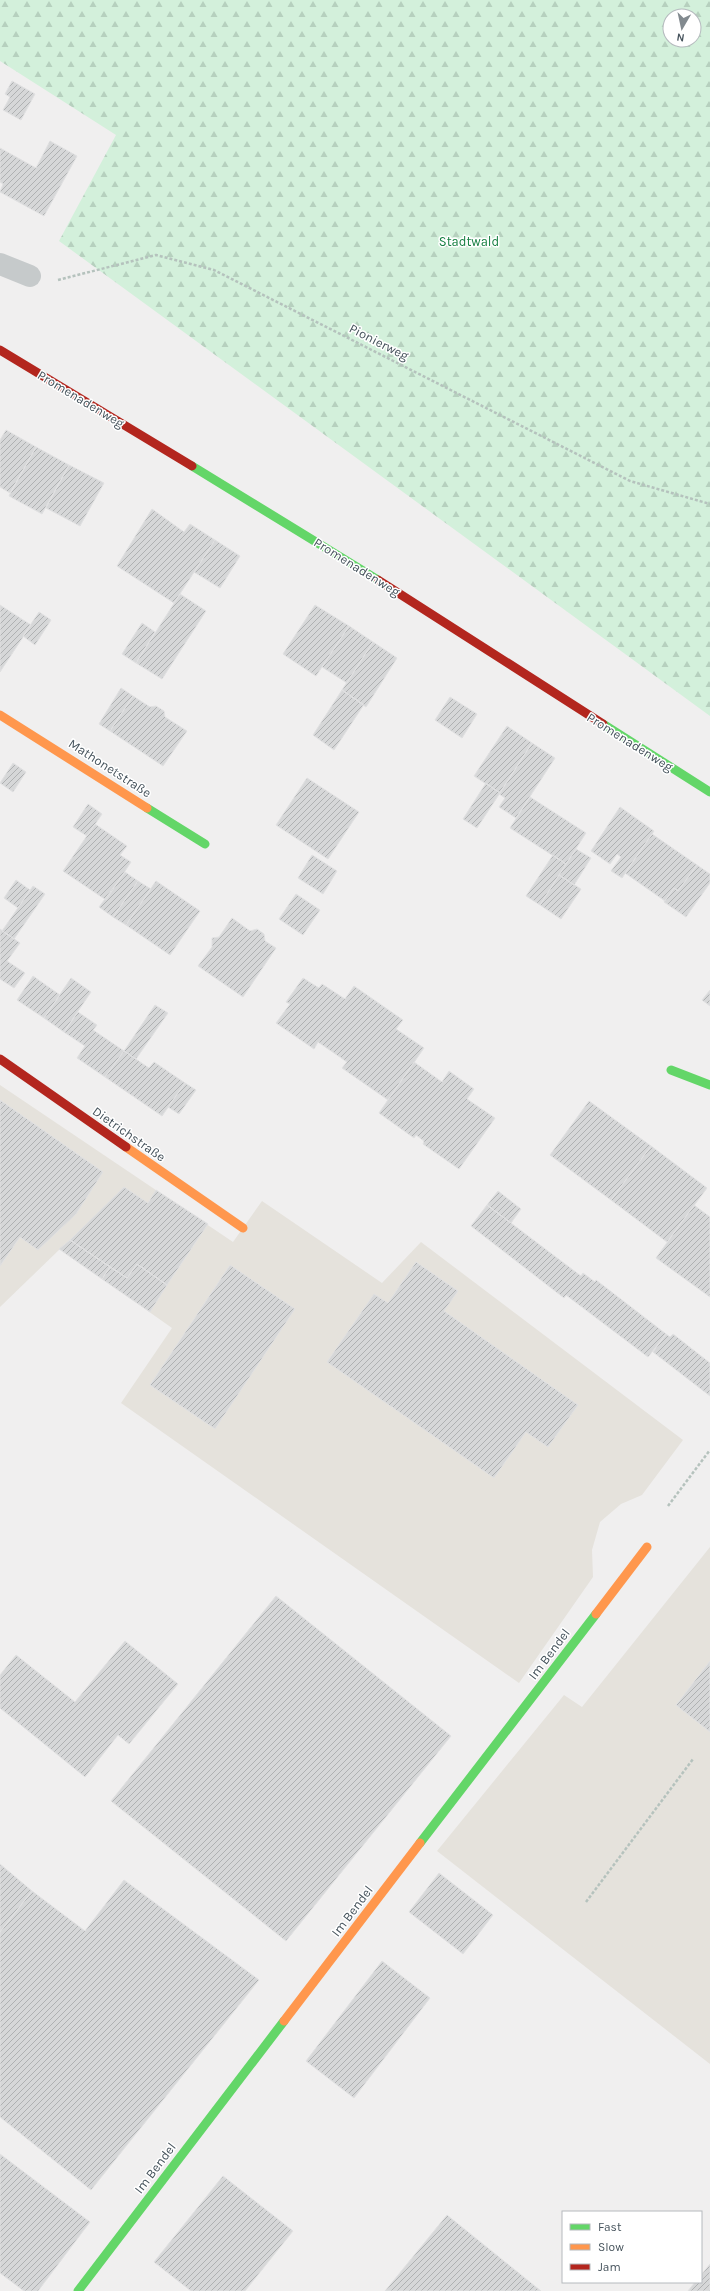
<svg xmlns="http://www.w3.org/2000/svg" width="710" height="2291" font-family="Karla,sans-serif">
<defs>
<pattern id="forest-firs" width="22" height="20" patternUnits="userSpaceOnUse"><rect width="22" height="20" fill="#d3f0db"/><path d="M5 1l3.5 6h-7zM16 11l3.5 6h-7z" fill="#b6d0be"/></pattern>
<pattern id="building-hatch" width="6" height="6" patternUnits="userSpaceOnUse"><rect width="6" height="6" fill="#d6d7d8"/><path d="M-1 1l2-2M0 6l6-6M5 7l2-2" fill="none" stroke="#afb1b2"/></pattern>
</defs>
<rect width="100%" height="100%" fill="#f0efef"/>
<!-- commercial -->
<path fill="#e5e2dc" d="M0 1085 233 1242 262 1201 382 1283 421 1242 683 1440 642 1495 621 1504 600 1522 592 1550 593 1577 519 1683 121 1403 172 1328 60 1249 0 1307Z
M710 1547V2064L437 1851 564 1695 582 1707Z"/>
<!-- forest -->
<path fill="url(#forest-firs)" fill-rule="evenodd" d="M0 0H710V716L59 241 116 135 0 61ZM670 16H694V40H670Z"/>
<!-- building -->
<path fill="url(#building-hatch)" stroke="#e1e1e2" d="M12 81 35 94 21 120 3 110 10 97 5 94Z
M50 141 77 156 44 216 0 192 3 184 0 182V148L36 168Z
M6 430 36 447 10 493 0 487V440Z
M36 447 69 465 42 514 9 496Z
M69 465 104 483 80 526 46 508Z
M152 509 184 532 190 524 215 540 174 603 117 566Z
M215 540 240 556 220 588 194 572Z
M180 594 206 611 162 679 136 663Z
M0 605 31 625 0 672Z
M315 605 349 626 316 676 283 654Z
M39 612 51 620 35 645 23 636Z
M142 623 155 632 136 663 122 654Z
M349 626 373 642 347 683 322 667Z
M373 642 397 658 366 707 342 690Z
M121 688 133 696 110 731 99 724Z
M342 690 363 704V706L334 750 313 735Z
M133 696 150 707 156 706 164 711 165 717 187 731 163 766 110 731Z
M450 697 477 714 462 738 435 720Z
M507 726 532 743 500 793 474 776Z
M532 743 555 758 516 818 499 807 505 798 499 794Z
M13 763 26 772 13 792 0 783Z
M307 778 359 812 328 859 276 825Z
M486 783 500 793 477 828 463 819Z
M530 797 586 833 566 864 510 828Z
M88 804 102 814 87 836 73 827Z
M620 807 654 831 622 878 611 871 621 857 617 854 610 864 591 851Z
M95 824 127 846 120 855 131 862 106 900 63 871Z
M652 834 697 865 678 891 674 888 665 901 625 873Z
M576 849 591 858 574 885 559 875Z
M312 855 337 871 323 894 298 878Z
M553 855 566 864 540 905 526 896Z
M697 865 710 874V883L686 917 664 902 674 888 678 891Z
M125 872 138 881 113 917 99 907Z
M559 875 581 889 561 919 540 905Z
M16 880 30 890 18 908 4 898Z
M138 881 151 889 126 925 113 917Z
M156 881 200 911 170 955 126 925Z
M33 886 45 894 14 939 2 931Z
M296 894 320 910 303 935 279 919Z
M232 918 250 931 257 929 264 934 265 941 276 948 243 997 198 966 212 947V938L219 937Z
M0 929 20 943 7 961 25 973 14 988 0 979Z
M33 976 60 995 44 1018 17 1000Z
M71 978 91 992 64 1032 44 1018Z
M303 978 319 988 322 984 345 999 354 986 403 1020 396 1029 424 1048 388 1100 342 1068 347 1062 318 1042 314 1049 276 1023 290 1004 286 1002Z
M710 990V1006L702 1000Z
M155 1005 168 1013 136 1059 124 1051Z
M78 1012 97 1025 93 1030 124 1051 105 1077 77 1058 85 1046 64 1032Z
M124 1051 149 1068 154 1062 185 1083 162 1116 105 1077Z
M414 1062 442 1082 449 1071 474 1089 467 1099 495 1118 459 1169 423 1144 424 1141 416 1135 414 1138 379 1113Z
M185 1083 196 1090 179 1114 168 1107Z
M0 1100 103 1172 76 1214 38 1250 20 1237 0 1266Z
M589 1101 651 1146 611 1200 550 1155Z
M651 1146 707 1188 667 1242 611 1200Z
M124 1187 148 1203 156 1190 208 1224 167 1285 137 1264 127 1278 70 1240Z
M498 1191 521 1209 511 1223 487 1205Z
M487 1205 581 1276 583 1273 595 1282 596 1280 666 1334 648 1357 566 1295 564 1298 471 1226Z
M694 1205 710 1217V1297L656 1258Z
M70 1240 110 1267 102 1279 59 1249Z
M416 1262 458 1291 444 1311 578 1405 548 1447 526 1432 494 1478 327 1362 374 1294 388 1303Z
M137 1264 167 1285 150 1312 102 1279 110 1267 127 1278Z
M230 1265 295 1309 215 1429 150 1385Z
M666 1334 670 1337 673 1334 710 1363V1396L653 1352Z
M276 1596 451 1736 286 1941 111 1801Z
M125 1641 178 1684 129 1744 118 1735 85 1777 0 1708V1675L16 1655 75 1702Z
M710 1661V1732L676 1705Z
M0 1864 32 1891 0 1932Z
M439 1873 493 1915 463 1954 409 1912Z
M124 1880 259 1980 91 2190 0 2117V1932L32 1891 85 1931Z
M382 1961 430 1998 354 2098 306 2061Z
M0 2154 90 2222 38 2291H24L0 2273Z
M223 2176 293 2231 245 2291H191L154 2262Z
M447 2215 541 2291H385Z
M710 2264V2291H688L695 2282H701V2275Z"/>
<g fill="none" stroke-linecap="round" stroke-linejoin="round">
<!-- path -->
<path stroke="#b5c2bd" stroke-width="2.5" stroke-dasharray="3 2" stroke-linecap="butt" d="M58 280 156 255 214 270 630 481 710 504
M668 1506 710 1450
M586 1902 693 1759"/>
<!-- street -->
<path stroke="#c6cacb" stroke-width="22" d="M0 264 30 276"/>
<!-- fast -->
<path stroke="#63d668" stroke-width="9" d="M192 466 378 580
M603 724 710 792
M147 808 205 844
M671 1070 710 1085
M420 1843 596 1614
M78 2291 284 2021"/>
<!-- slow -->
<path stroke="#ff974d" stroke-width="9" d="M0 715 147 808
M126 1147 243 1228
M596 1614 647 1547
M284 2021 420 1843"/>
<!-- jam -->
<path stroke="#b3261e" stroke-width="9" d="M0 350 192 466
M378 580 603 724
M0 1059 126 1147"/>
</g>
<g text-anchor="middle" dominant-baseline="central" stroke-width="3" stroke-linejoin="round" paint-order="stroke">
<!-- park labels -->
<g font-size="13" fill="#157f41" stroke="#fff">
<text x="469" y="241">Stadtwald</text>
</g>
<!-- street labels -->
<g font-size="13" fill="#46535c" stroke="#fff">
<text transform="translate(379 342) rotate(27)">Pionierweg</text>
<text transform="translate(81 399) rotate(31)">Promenadenweg</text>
<text transform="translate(357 567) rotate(32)">Promenadenweg</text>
<text transform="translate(630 742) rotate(32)">Promenadenweg</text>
<text transform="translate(110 768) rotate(33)">Mathonetstraße</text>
<text transform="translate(129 1134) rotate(35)">Dietrichstraße</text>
<text transform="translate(549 1654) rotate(-53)">Im Bendel</text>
<text transform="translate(352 1911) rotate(-53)">Im Bendel</text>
<text transform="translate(155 2168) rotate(-53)">Im Bendel</text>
</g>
</g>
<!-- legend -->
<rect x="562" y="2211" width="140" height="72" fill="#ffffff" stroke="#b5babe"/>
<rect x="570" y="2224" width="20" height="6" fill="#63d668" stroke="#b5babe"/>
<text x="598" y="2231" font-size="12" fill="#46535c">Fast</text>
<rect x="570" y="2244" width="20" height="6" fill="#ff974d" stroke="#b5babe"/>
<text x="598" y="2251" font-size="12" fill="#46535c">Slow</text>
<rect x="570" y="2264" width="20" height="6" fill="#b3261e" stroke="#b5babe"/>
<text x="598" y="2271" font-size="12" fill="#46535c">Jam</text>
<!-- north arrow -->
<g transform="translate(682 28) rotate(189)"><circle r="19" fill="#ffffff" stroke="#b5babe"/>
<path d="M0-3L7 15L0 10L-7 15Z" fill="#828a8f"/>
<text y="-6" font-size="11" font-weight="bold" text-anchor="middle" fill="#46535c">N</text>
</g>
</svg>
